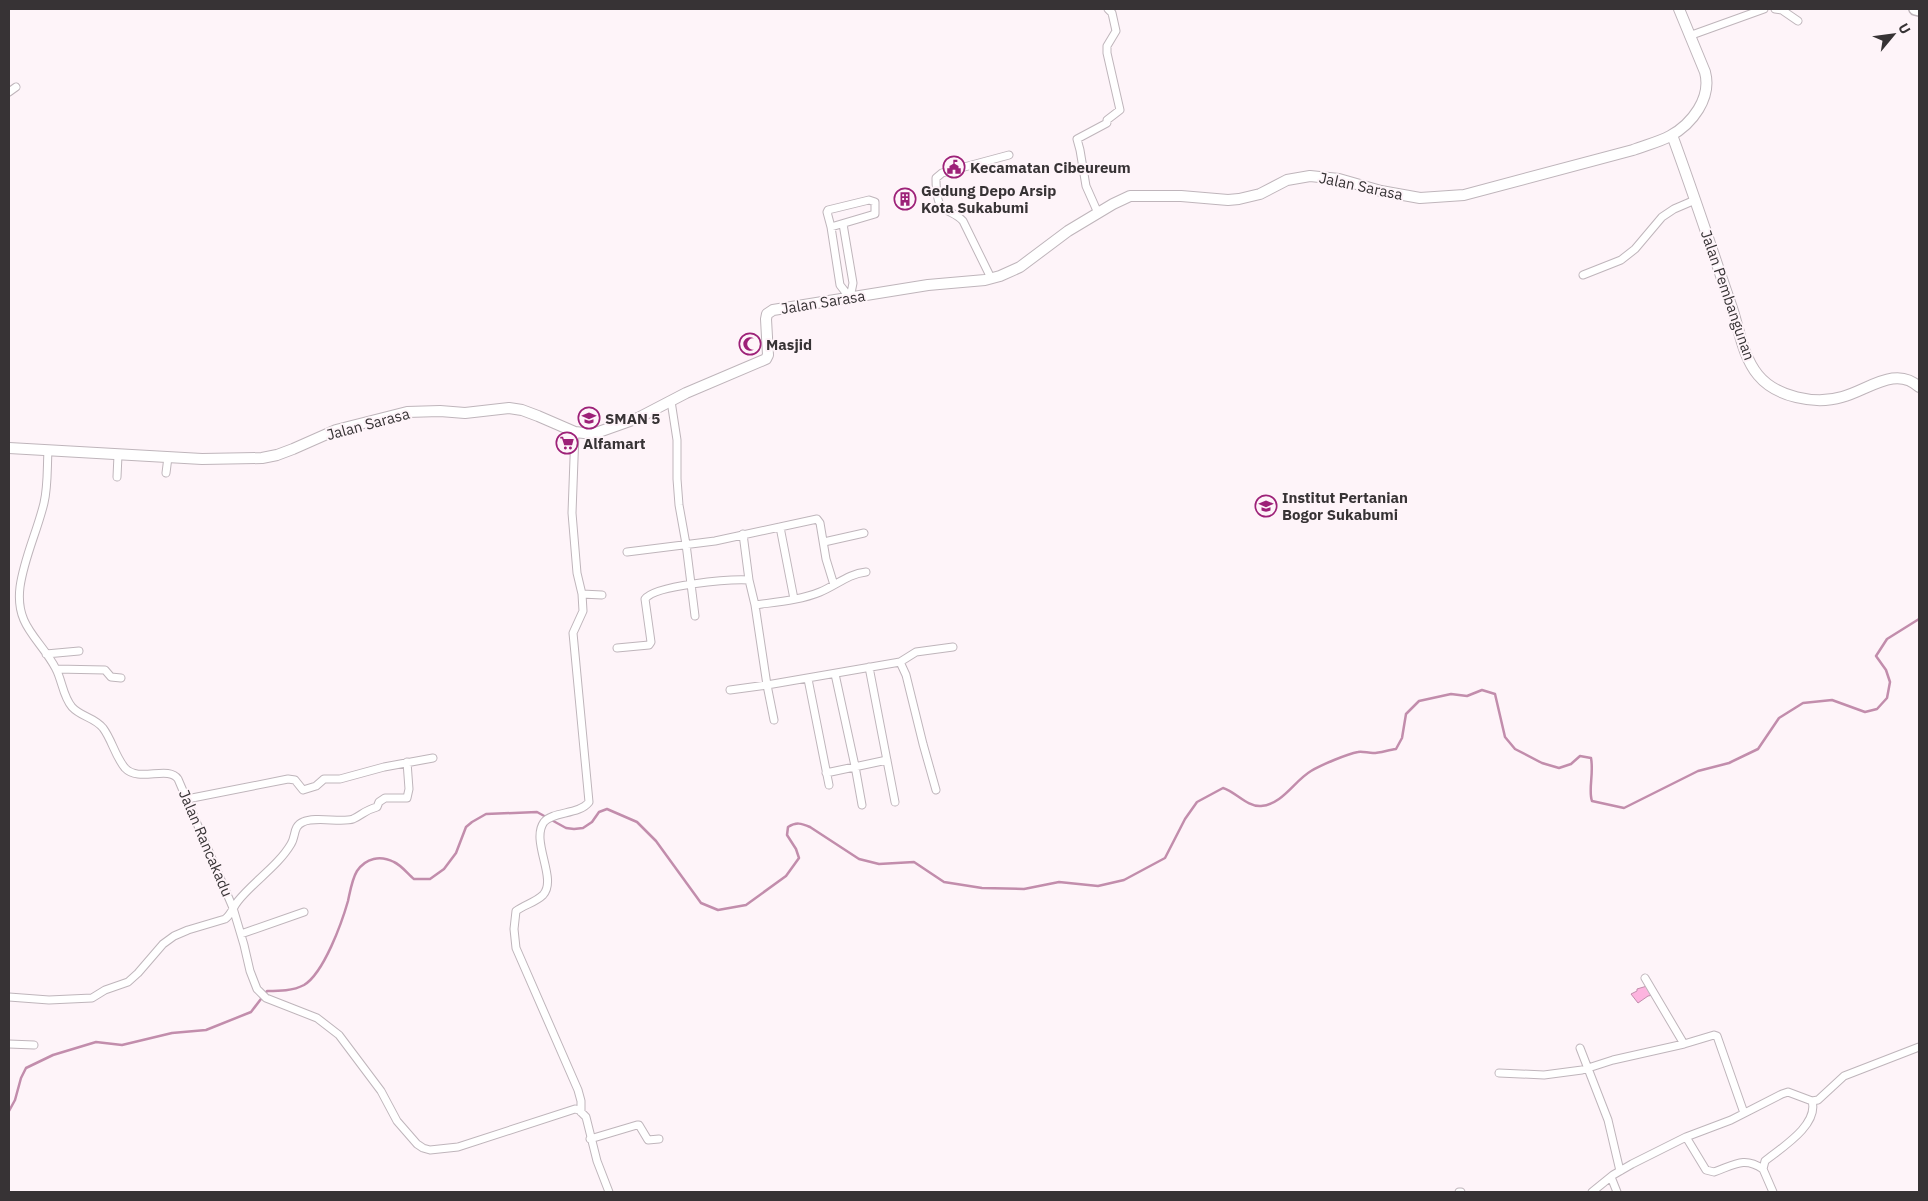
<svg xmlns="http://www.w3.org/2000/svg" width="1928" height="1201" font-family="'IBM Plex Sans',sans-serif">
<rect width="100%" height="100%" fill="#fef4f9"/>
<!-- water -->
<path fill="#fdb4df" stroke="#c28dac" d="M1647 986 1653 995 1648 996 1638 1003 1631 994 1637 991V989Z"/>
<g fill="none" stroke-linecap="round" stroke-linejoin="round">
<!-- stream -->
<path stroke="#c28dac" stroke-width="2.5" d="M9 1111 15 1100 21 1078 26 1068 53 1055 96 1042 122 1045 172 1033 206 1030 251 1012 267 991C279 991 293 991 304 985 324 973 342 922 348 901 350 892 352 879 357 871 366 858 380 855 394 862 401 865 408 874 414 879H430L444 869 456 853 466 827 472 822 486 814 537 812 566 828 574 829 583 828 592 822 599 812 607 809 637 822 656 841 701 903 718 910 746 905 786 876 799 858 796 849 787 835 788 827C796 822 801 823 810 827L859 859 879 864 914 862 944 882 982 888 1024 889 1059 882 1098 886 1124 880 1165 858 1185 819 1197 802 1223 788C1236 792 1247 807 1261 806 1283 804 1294 781 1311 771 1321 765 1347 754 1358 752 1362 751 1368 753 1373 753 1380 753 1388 750 1396 749L1402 738 1406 714 1419 701 1451 694 1467 696 1482 690 1495 694 1505 737 1515 749 1542 763 1559 768 1571 764 1580 756 1591 758C1594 774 1588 790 1592 801L1624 808 1698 771 1729 763 1758 749 1779 718 1803 703 1832 700 1865 712 1877 709 1887 698 1890 682 1886 670 1876 656 1887 639 1919 619"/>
<!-- street casing -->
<g stroke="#bfb5bb" stroke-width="9">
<path id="street" d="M1775 9 1782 10 1798 21
M1689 36 1764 9
M9 92 16 87
M869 200 875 202V214L831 227 827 212 828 210Z
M1098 213 1086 186 1080 150 1077 139 1107 123V120L1120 110 1107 53V46L1116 31 1112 13 1108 9
M843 224 853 283 850 298
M831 227 840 285 850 298
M1583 275 1621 260 1635 249 1662 217 1674 209 1695 200
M991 278 963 221C957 214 950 213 943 208 936 203 936 185 936 178L942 173 1009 155
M671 401 677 440V479L679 505 686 544 695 616
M575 432 572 513 577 573 582 594 602 595
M48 450C47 468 48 486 44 503 37 532 24 558 20 587 15 627 40 638 56 669 62 680 63 697 72 707 81 717 94 717 103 728 112 740 115 756 125 768 139 783 168 765 178 779L233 908 244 945 250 971 257 989 266 998 317 1018 339 1035 381 1091 397 1121 417 1144 423 1148 430 1150 458 1147 575 1109 579 1110 586 1117 597 1161 609 1192
M166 473 168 457
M117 477 118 455
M780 527 794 599
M743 534 749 580
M824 542 864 533
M627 552 715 541 817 519 820 523 826 559 834 585
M755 605C776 602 801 600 820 592 837 585 848 574 866 572
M617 648 649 645 651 642 645 599C655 585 730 579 749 580L755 605 767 685 900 662 916 652 953 647
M46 654 79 651
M900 662 906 675 923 744 936 790
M869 667 895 802
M56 669 105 670 111 677 121 678
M835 674 855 766 862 805
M808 679 829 785
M730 690 767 685 774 720
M826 773 887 760
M187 799 288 779 295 780 303 790 316 786 324 779H340L384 767 433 758
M241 934 304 912
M1645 978 1684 1044
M9 997 49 1000 92 998 105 990 128 982 138 973 163 944 174 936 188 930 225 919C231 915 233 907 238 901 254 881 278 866 291 844 296 836 293 826 303 822 315 816 342 823 353 819 362 815 365 810 377 807L379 802 385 798H407L409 789 407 762
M9 1044 34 1045
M1580 1048 1608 1120 1620 1171
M1499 1073 1544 1075 1582 1070 1613 1060 1684 1044 1714 1035 1717 1036 1744 1113
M581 1112V1101L578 1090 516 948 514 929 516 911C524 905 536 902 543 895 558 879 530 841 544 822 553 811 579 815 589 802L573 633 583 611 582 594
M1686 1137 1706 1170 1714 1172C1734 1165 1744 1156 1763 1169
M590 1139 637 1125H639L648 1140 659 1139
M1611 1177 1617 1192
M1459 1192H1461
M1592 1192 1613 1175 1632 1164 1686 1137 1731 1120 1782 1094 1788 1092 1812 1101 1818 1100 1844 1076 1919 1047
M1773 1192 1763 1169 1765 1161C1781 1148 1819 1125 1812 1101"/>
</g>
<!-- secondary casing -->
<g stroke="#bfb5bb" stroke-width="12">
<path id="secondary" d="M1672 135C1693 192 1712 250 1732 308 1739 329 1743 357 1758 375 1776 397 1815 405 1842 397 1868 390 1896 365 1919 387
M9 448 202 459 262 458 277 455 293 449 336 430 407 412 440 411 465 413 509 408 522 410 538 416 575 432 593 434 638 418 686 393 766 359 768 355 766 319 767 314 773 310 928 285 985 280 1000 276 1020 267 1068 231 1113 204 1130 196H1181L1228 200 1239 199 1260 194 1287 180 1310 176 1339 179 1381 191 1420 198 1464 195 1633 150C1646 145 1659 142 1670 136 1692 124 1712 98 1705 72L1679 9"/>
</g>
<!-- primary casing -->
<g stroke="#bfb5bb" stroke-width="14">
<path id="primary" d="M1915 9 1919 10"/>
</g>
<!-- street -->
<use href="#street" stroke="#fff" stroke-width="7"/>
<!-- secondary -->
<use href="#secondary" stroke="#fff" stroke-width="10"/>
<!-- primary -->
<use href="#primary" stroke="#fff" stroke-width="11"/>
</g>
<!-- icons -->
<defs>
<g id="civic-ring" transform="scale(1.125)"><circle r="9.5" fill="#fef4f9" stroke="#9d2178" stroke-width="1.5"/><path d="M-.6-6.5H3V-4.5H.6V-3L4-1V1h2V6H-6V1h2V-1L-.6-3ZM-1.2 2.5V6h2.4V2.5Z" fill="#9d2178"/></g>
<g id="building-ring" transform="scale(1.125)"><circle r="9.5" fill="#fef4f9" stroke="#9d2178" stroke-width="1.5"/><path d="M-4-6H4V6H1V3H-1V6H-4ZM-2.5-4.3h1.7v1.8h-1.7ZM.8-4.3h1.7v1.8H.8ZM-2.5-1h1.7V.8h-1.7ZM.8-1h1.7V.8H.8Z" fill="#9d2178"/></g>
<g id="mosque-ring" transform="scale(1.125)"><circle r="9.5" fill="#fef4f9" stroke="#9d2178" stroke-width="1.5"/><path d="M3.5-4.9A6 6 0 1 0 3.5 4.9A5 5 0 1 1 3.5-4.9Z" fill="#9d2178"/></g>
<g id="school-ring" transform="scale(1.125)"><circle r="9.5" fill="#fef4f9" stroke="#9d2178" stroke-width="1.5"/><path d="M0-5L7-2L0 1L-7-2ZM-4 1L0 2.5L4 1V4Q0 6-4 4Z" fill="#9d2178"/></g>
<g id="supermarket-ring" transform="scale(1.125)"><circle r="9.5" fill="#fef4f9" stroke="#9d2178" stroke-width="1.5"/><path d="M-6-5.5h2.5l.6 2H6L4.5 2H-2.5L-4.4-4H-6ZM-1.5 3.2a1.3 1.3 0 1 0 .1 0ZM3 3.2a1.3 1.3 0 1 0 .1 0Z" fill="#9d2178"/></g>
<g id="university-ring" transform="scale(1.125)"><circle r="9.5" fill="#fef4f9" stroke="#9d2178" stroke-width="1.5"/><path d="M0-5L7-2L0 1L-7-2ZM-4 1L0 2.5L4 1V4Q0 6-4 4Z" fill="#9d2178"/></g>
</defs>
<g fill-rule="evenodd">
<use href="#civic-ring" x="954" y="167"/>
<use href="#building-ring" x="905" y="199"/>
<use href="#mosque-ring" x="750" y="344"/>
<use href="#school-ring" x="589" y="418"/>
<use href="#supermarket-ring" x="567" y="443"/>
<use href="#university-ring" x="1266" y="506"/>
</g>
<g text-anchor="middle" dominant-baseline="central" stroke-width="4" stroke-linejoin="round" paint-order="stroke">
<!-- poi labels -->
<g font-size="15" font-weight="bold" fill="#373335" stroke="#fef4f9" text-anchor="start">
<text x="970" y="167">Kecamatan Cibeureum</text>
<text x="921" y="190">Gedung Depo Arsip<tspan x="921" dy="17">Kota Sukabumi</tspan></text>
<text x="766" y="344">Masjid</text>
<text x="605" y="418">SMAN 5</text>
<text x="583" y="443">Alfamart</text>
<text x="1282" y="497">Institut Pertanian<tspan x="1282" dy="17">Bogor Sukabumi</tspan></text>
</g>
<!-- street labels -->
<g font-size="15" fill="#373335" stroke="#fef4f9">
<text transform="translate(1361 186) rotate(12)">Jalan Sarasa</text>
<text transform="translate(1728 295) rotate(71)">Jalan Pembangunan</text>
<text transform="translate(823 302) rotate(-9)">Jalan Sarasa</text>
<text transform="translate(368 424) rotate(-15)">Jalan Sarasa</text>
<text transform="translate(206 843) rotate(67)">Jalan Rancakadu</text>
</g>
</g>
<!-- border -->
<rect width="1928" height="1201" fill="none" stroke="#373335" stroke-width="20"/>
<!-- north arrow -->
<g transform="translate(1893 35) rotate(61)" stroke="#fef4f9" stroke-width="4" paint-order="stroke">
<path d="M0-4L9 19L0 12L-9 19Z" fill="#373335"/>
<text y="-8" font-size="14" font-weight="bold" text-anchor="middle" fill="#373335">U</text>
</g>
</svg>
